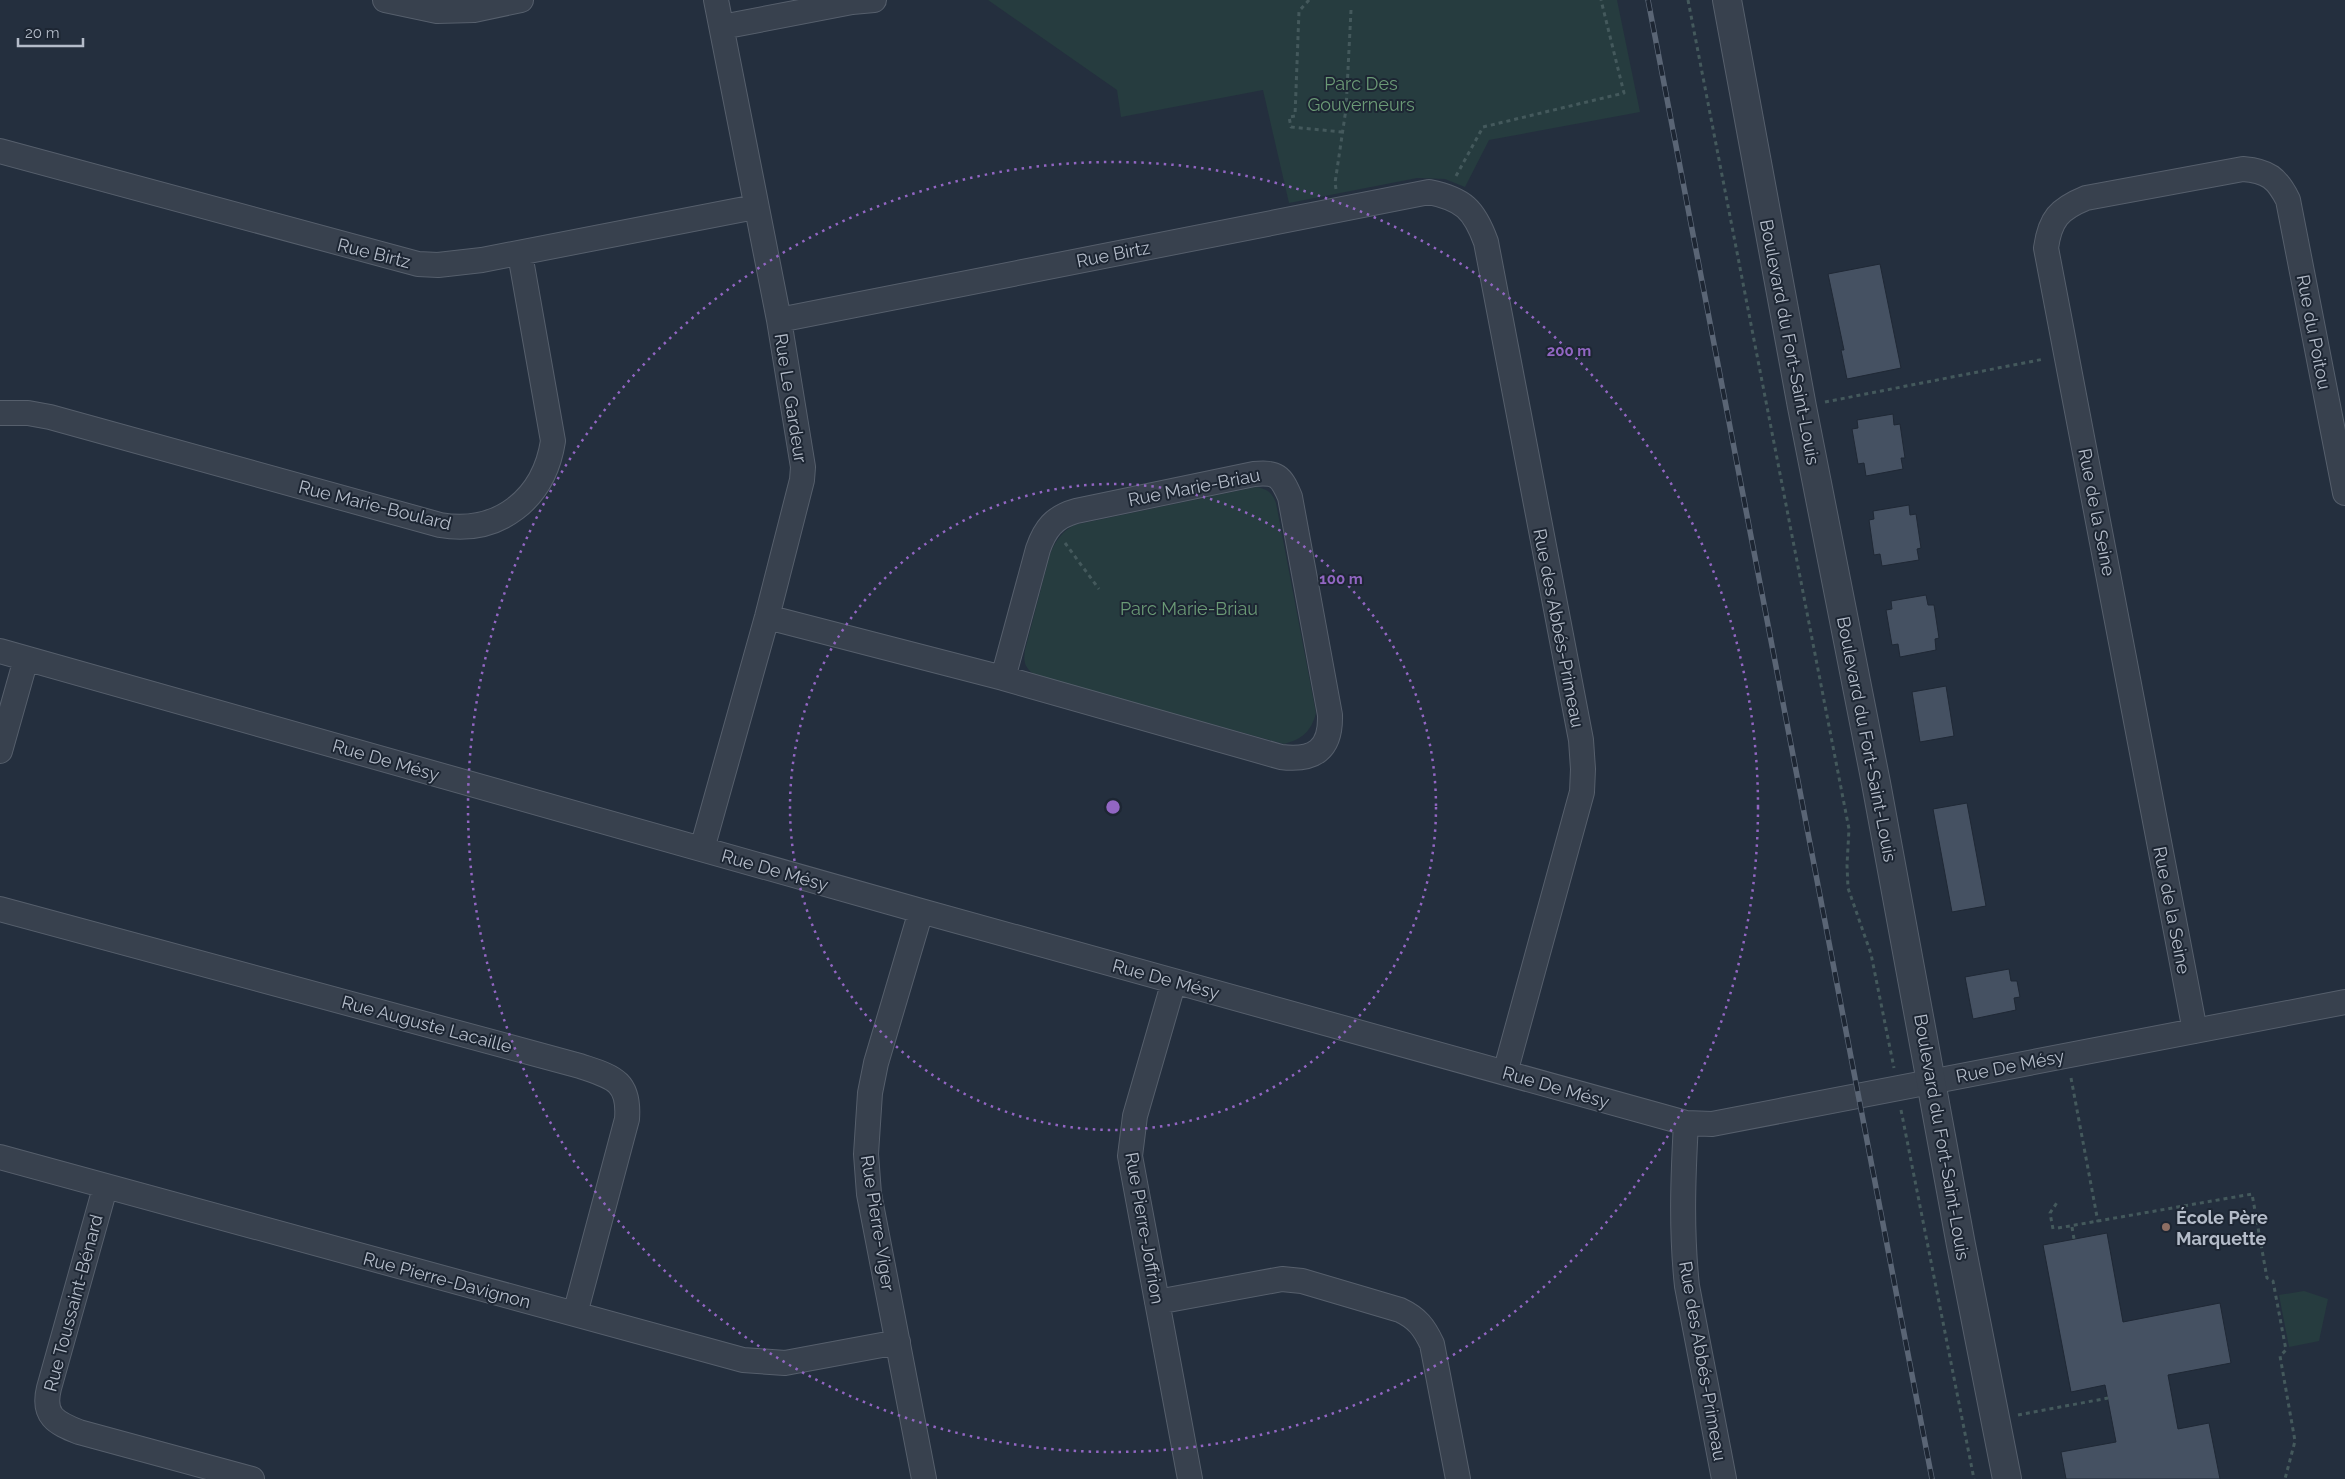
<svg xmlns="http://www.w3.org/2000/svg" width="2345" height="1479" font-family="Raleway,sans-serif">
<rect width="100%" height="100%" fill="#242f3e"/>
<!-- green -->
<path fill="#263c3f" d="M988 0H1617L1640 112 1489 140 1465 187 1445 179 1417 178 1289 203 1263 90 1121 117 1117 90Z
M1256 487C1267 489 1272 492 1276 503L1316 713C1311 732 1302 739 1284 744L1036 676C1025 668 1023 663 1025 650L1050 554C1056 540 1062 532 1074 525Z
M2304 1291 2328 1299 2319 1341 2289 1347 2279 1295Z"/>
<!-- building -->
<path fill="#455162" stroke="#1f2835" d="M1880 264 1901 368 1847 379 1841 350H1844L1828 274Z
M1893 414 1894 425 1900 424 1905 458H1901L1903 469 1866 476 1864 463 1858 464 1852 429 1858 428 1857 420Z
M1909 505 1910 515 1916 514 1921 548 1917 549 1919 560 1882 566 1880 554 1874 555 1869 520 1874 519 1873 511Z
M1926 595 1928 605H1934L1939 638 1935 639 1936 650 1900 657 1898 644 1892 645 1886 610 1892 609 1891 601Z
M1946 686 1954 736 1920 742 1912 692Z
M1967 803 1986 906 1952 912 1933 809Z
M2009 969 2011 981H2017L2020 997 2014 998 2016 1010 1973 1019 1965 977Z
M2107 1233 2123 1322 2220 1303 2231 1363 2168 1375 2178 1429 2209 1423 2220 1479H2066L2061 1452 2116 1442 2105 1385 2071 1392 2043 1245Z"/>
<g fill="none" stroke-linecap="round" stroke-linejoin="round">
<!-- minor casing -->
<g stroke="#565f6c" stroke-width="26">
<path id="minor" d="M385 0 437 11 474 10 521 0
M722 27 852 2 874 0
M0 151 418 264 438 265 482 260 755 207
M779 320 1429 192C1463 199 1474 209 1486 242L1581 740 1583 769 1582 792 1505 1073
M0 413H28L50 417 440 525C499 535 544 499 553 441L520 254
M767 617 1003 678 1281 757C1314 761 1331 750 1330 715L1290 497C1281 476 1277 472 1254 474L1076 511C1054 517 1045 529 1038 549L1003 678
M0 651 921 911 1686 1123 1712 1124 2345 1002
M0 751 26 659
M702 849 767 617 802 480 803 467 779 320 716 0
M0 909 580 1066C612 1077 630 1080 627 1119L575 1314
M921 911 876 1063 870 1093 866 1154 869 1194 924 1479
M1174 981 1135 1116 1130 1156 1190 1479
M2195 1031 2046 248C2050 219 2059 209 2086 198L2243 169C2268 171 2277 178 2288 200L2345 493
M1686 1123C1683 1177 1681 1231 1687 1286L1724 1479
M0 1157 743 1360 785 1363 898 1342
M105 1188 49 1388C42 1416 56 1423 79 1432L252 1479
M1157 1302 1282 1279 1302 1281 1400 1310C1417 1318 1424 1327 1432 1344L1458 1479"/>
</g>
<!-- tertiary casing -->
<g stroke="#565f6c" stroke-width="30">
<path id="tertiary" d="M1727 0 1802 407 1876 783 1961 1245 2007 1479"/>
</g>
<!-- path -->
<path stroke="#44595c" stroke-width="3" stroke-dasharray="4 4" stroke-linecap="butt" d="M1309 0 1299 11 1295 116 1289 117 1291 127 1342 132
M1688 0 1849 829 1847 865 1848 888 1871 954 1894 1068
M1456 176 1483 127 1624 93 1601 0
M1336 189 1335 183 1346 109 1351 10
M1825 402 2044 359
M1065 543 1099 589
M2071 1078 2098 1222
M1901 1110 1974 1479
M2072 1227 2074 1239
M2058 1228 2252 1194 2267 1278 2273 1281 2286 1350 2280 1356 2295 1441 2285 1479
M2053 1229 2050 1213 2058 1201
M2018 1415 2108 1398"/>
<!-- minor -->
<use href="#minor" stroke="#38414e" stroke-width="24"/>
<!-- tertiary -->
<use href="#tertiary" stroke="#38414e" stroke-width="28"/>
<!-- rail casing -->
<g stroke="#5a6575" stroke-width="5.5">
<path id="rail" d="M1648 0 1932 1479"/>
</g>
<!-- rail -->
<use href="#rail" stroke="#1d2633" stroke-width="4" stroke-dasharray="11" stroke-linecap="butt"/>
</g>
<!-- distance rings -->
<g fill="none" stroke="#9266c3" stroke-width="2.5" stroke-dasharray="2.5 5">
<circle cx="1113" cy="807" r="323"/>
<circle cx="1113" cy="807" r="645"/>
</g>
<!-- markers -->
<circle fill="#8d6e63" stroke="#1d2633" stroke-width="2" cx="2166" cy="1227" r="5"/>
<g text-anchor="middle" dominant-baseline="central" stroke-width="4" stroke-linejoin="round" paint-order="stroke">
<!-- park labels -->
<g font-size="18" fill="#6b9a76" stroke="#1d2633">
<text x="1361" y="83">Parc Des<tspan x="1361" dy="21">Gouverneurs</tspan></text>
<text x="1189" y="608">Parc Marie-Briau</text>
</g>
<!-- street labels -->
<g font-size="18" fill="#b4bcc9" stroke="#1d2633">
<text transform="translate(374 253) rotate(14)">Rue Birtz</text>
<text transform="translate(1113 254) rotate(-11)">Rue Birtz</text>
<text transform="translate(2314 332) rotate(79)">Rue du Poitou</text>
<text transform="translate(1790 342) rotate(79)">Boulevard du Fort-Saint-Louis</text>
<text transform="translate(791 398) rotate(81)">Rue Le Gardeur</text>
<text transform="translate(1194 487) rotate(-11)">Rue Marie-Briau</text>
<text transform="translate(375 505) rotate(14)">Rue Marie-Boulard</text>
<text transform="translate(2097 512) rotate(79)">Rue de la Seine</text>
<text transform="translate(1559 628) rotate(79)">Rue des Abbés-Primeau</text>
<text transform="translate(1867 739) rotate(79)">Boulevard du Fort-Saint-Louis</text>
<text transform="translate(386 760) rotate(16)">Rue De Mésy</text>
<text transform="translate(775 870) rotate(16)">Rue De Mésy</text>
<text transform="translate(2172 910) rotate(79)">Rue de la Seine</text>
<text transform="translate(1166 979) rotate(15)">Rue De Mésy</text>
<text transform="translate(427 1024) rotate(15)">Rue Auguste Lacaille</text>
<text transform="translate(2010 1066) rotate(-11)">Rue De Mésy</text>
<text transform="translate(1556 1087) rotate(16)">Rue De Mésy</text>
<text transform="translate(1942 1137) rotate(80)">Boulevard du Fort-Saint-Louis</text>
<text transform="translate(878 1223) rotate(81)">Rue Pierre-Viger</text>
<text transform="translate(1145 1228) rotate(80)">Rue Pierre-Joffrion</text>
<text transform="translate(447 1280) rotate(15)">Rue Pierre-Davignon</text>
<text transform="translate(73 1303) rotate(-75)">Rue Toussaint-Bénard</text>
<text transform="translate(1703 1361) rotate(80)">Rue des Abbés-Primeau</text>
</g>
<!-- poi labels -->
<g font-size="18" font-weight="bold" fill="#b4bcc9" stroke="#1d2633" text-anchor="start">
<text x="2176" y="1217">École Père<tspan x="2176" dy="21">Marquette</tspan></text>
</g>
</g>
<circle cx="1113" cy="807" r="8" fill="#9266c3" stroke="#1d2633" stroke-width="2.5"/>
<g font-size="15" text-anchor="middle" font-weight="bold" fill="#9266c3" stroke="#1d2633" stroke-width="4" stroke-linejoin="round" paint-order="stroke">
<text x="1569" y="356">200 m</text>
<text x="1341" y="584">100 m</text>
</g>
<!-- scale -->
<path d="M18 38v8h65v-8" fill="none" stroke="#b4bcc9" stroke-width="2.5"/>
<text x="25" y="38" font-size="15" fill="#b4bcc9" stroke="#1d2633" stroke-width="4" paint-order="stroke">20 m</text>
</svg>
